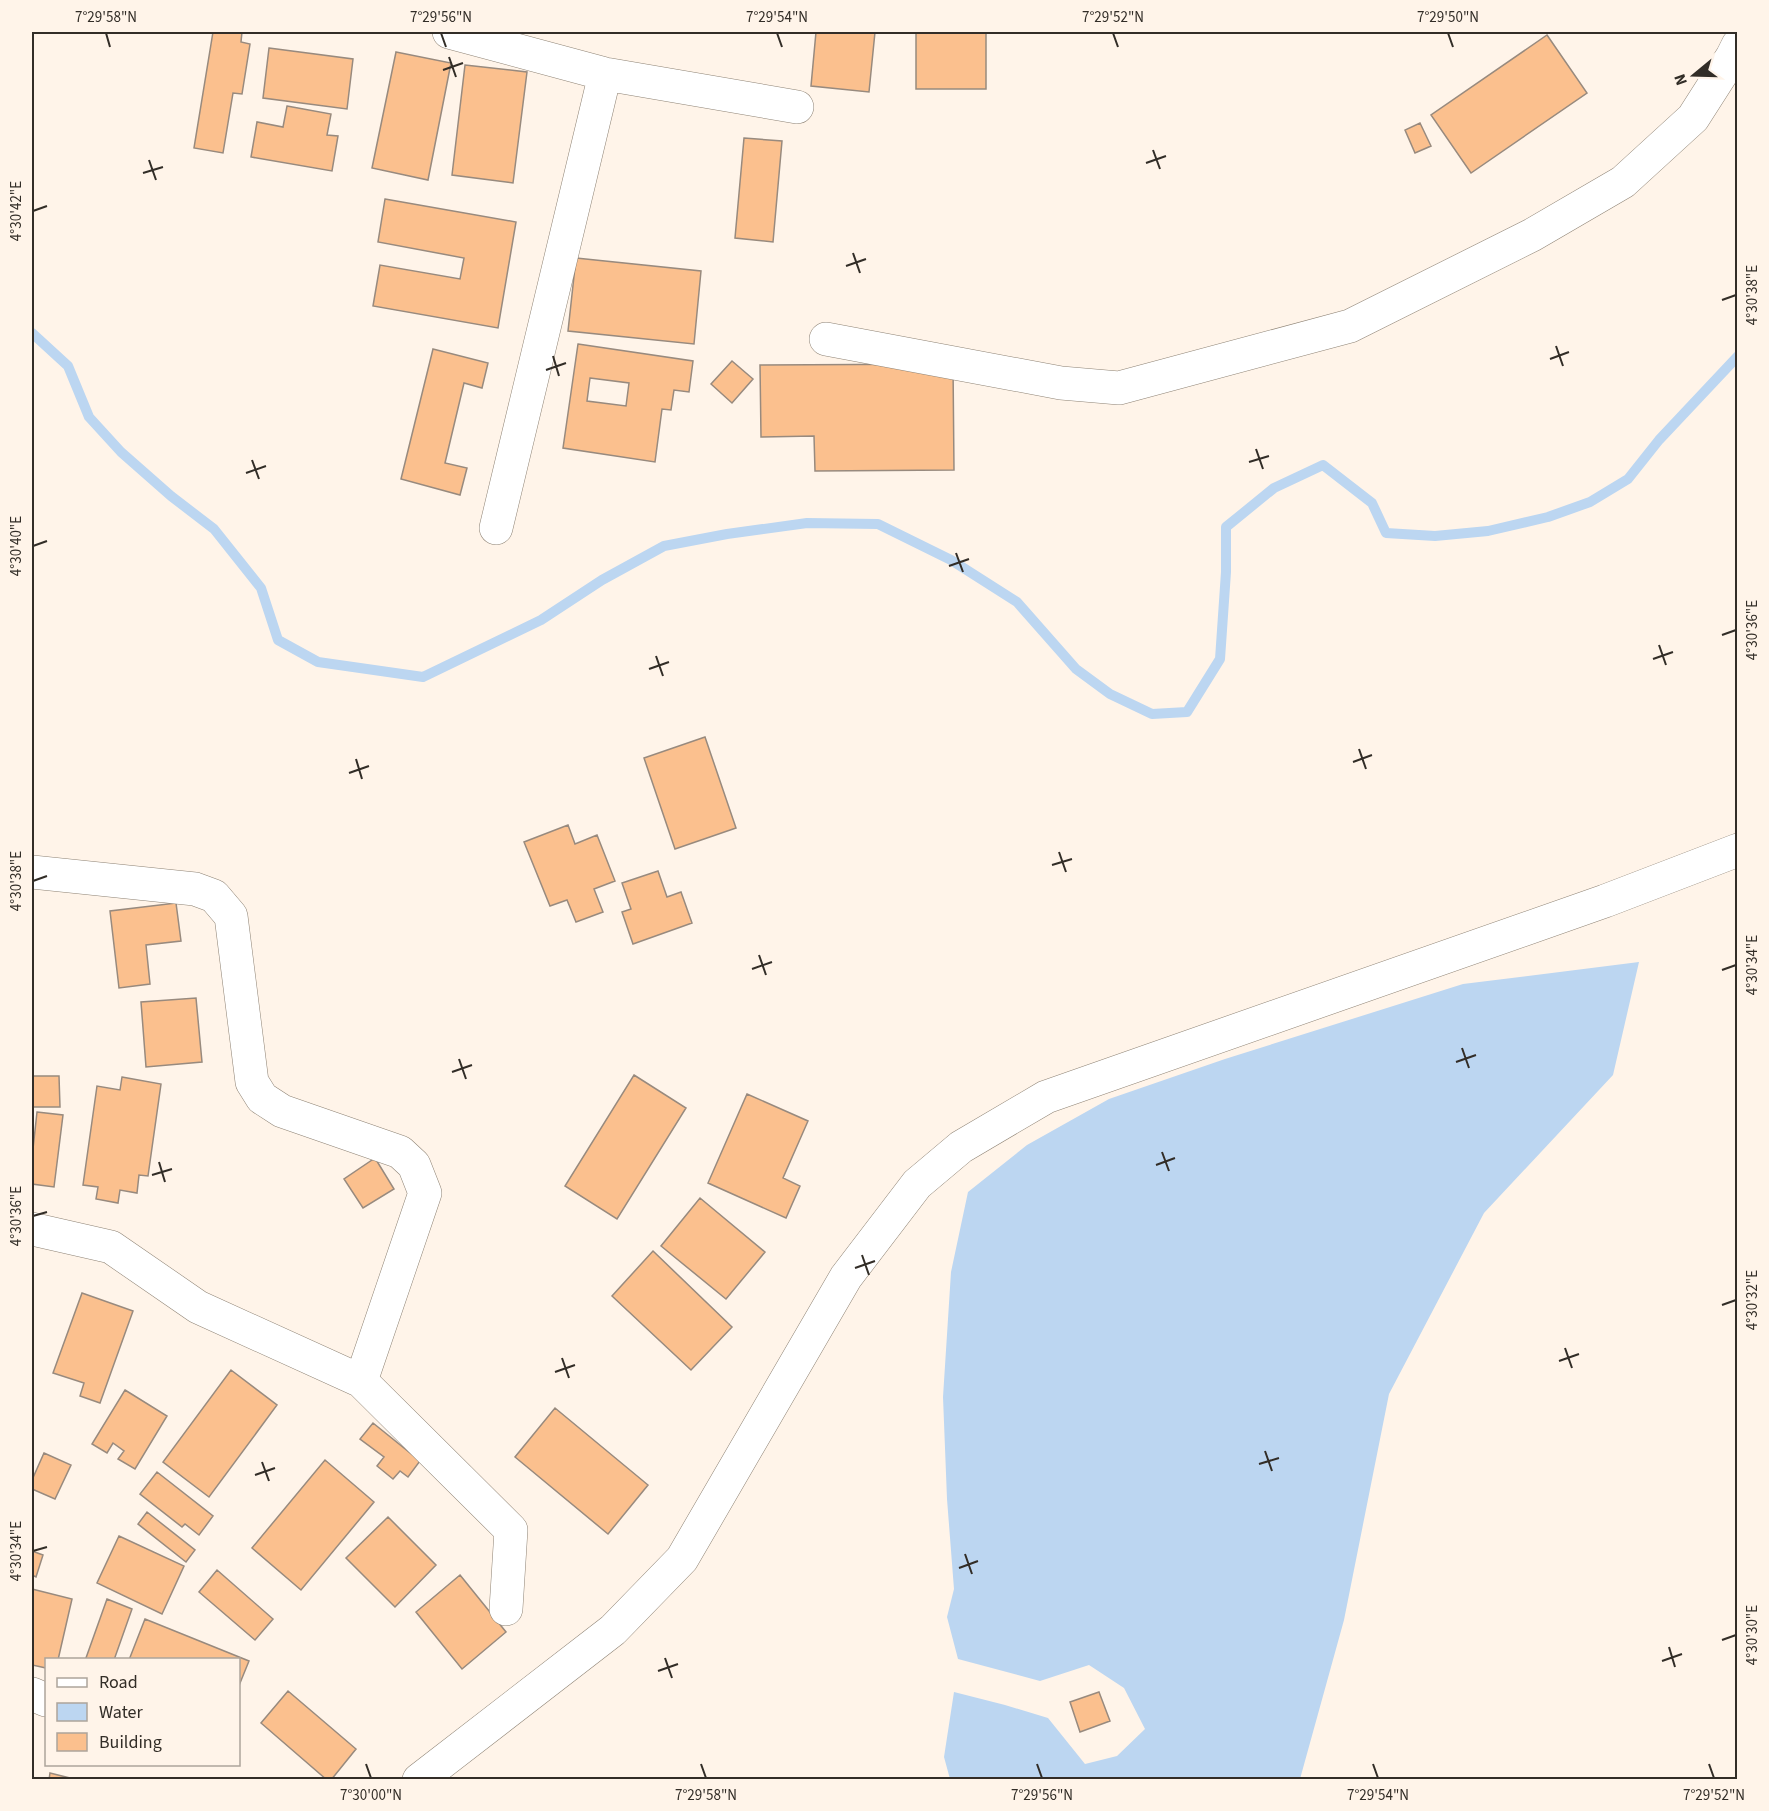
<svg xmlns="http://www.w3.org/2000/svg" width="1769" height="1811" font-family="'Source Sans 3',sans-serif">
<rect width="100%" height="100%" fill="#fff4e9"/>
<!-- water -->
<path fill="#bcd6f1" d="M1639 962 1613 1075 1484 1213 1389 1394 1344 1620 1300 1779H950L944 1757 954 1692 1005 1705 1048 1718 1085 1764 1117 1756 1145 1729 1124 1688 1089 1665 1040 1681 958 1659 947 1617 954 1589 947 1499 943 1397 951 1272 968 1192 1027 1145 1109 1099 1225 1059 1463 984Z"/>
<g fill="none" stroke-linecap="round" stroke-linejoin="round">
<!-- stream -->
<path stroke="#bcd6f1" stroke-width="10" d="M32 333 68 366 89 417 121 452 171 496 214 529 261 588 278 640 318 662 423 677 541 620 602 580 664 546 727 534 807 523 878 524 951 560 1017 602 1076 669 1110 694 1152 714 1187 712 1220 659 1226 572V527L1274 488 1323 465 1372 503 1386 533 1435 536 1488 531 1548 517 1590 502 1628 479 1659 440 1738 356"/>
</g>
<!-- building -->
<path fill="#fbc08e" stroke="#988a7e" stroke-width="1.5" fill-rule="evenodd" d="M213 32H242L241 42 250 44 242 94 233 93 223 153 194 148Z
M816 32H875L869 92 811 86Z
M916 32H986V89H916Z
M1547 35 1587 93 1471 173 1431 115Z
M269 48 353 59 347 109 263 98Z
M396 52 451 63 428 180 372 168Z
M465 65 527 72 513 183 452 175Z
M287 106 331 114 327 135 338 136 332 171 251 157 257 122 283 127Z
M1420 123 1431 146 1415 153 1405 130Z
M744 138 782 141 773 242 735 238Z
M385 199 516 222 498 328 373 306 380 265 460 279 464 258 378 242Z
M576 258 701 271 694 344 568 331Z
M578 344 693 361 689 392 674 390 671 410 662 409 655 462 563 448ZM590 378 629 383 626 406 587 401Z
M433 349 488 363 482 388 464 383 445 463 467 468 460 495 401 479Z
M732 361 753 379 732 403 711 384Z
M953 364 954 470 815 471 814 436 761 437 760 365Z
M705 737 736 828 675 849 644 758Z
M568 825 575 844 597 835 615 881 594 889 603 912 576 922 567 900 550 906 524 842Z
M658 871 667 897 681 892 692 923 633 944 622 912 631 909 622 883Z
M176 903 181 941 146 945 150 984 119 988 110 911Z
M196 998 202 1062 146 1067 141 1002Z
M634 1075 686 1108 617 1219 565 1186Z
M32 1076H59L60 1107H32Z
M122 1077 161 1084 148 1176 139 1175 137 1193 120 1190 118 1203 96 1199 98 1187 83 1185 97 1086 120 1090Z
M747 1094 808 1121 783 1178 800 1186 786 1218 708 1183Z
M37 1112 63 1115 54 1187 32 1184V1158Z
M375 1158 394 1189 363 1208 344 1179Z
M700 1198 765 1252 726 1299 661 1246Z
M653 1251 732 1327 691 1370 612 1296Z
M82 1293 133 1311 100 1403 80 1396 84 1383 53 1373Z
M231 1370 277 1405 209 1497 163 1462Z
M125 1390 167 1416 135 1469 118 1459 124 1451 113 1443 107 1453 92 1444Z
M555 1408 648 1485 608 1534 515 1457Z
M373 1423 420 1461 408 1477 400 1471 393 1479 377 1466 384 1457 360 1439Z
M44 1453 71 1465 55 1499 32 1489V1480Z
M325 1460 374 1502 301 1590 252 1548Z
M157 1472 213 1516 199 1535 185 1524 182 1527 140 1494Z
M147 1512 195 1550 186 1562 138 1524Z
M388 1517 436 1565 395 1607 346 1558Z
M119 1536 184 1566 162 1614 97 1583Z
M32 1551 43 1555 36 1577 32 1575Z
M217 1570 273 1619 255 1640 199 1592Z
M460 1575 506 1632 462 1669 416 1612Z
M32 1589 72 1599 58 1660H46V1668L32 1665Z
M107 1599 132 1609 114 1660H90L86 1658Z
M145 1619 249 1661 238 1688V1660H129Z
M288 1691 356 1749 331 1780H327L261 1723Z
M1099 1692 1110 1721 1080 1732 1070 1702Z
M50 1773 78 1780H49Z"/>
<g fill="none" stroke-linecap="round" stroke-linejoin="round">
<!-- minor casing -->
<g stroke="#8e8375" stroke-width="34">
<path id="minor" d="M449 32 605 74 797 107
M826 339 1061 383 1119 388 1350 326 1532 235 1623 182 1693 118 1732 57 1738 45
M496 528 605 74
M32 872 195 889 214 896 231 916 252 1082 262 1098 282 1111 400 1152 414 1165 425 1193 361 1381
M32 1229 111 1247 198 1307 361 1381 511 1530 506 1609
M32 1694 46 1700
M419 1780 613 1630 682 1559 846 1277 917 1184 961 1147 1046 1097 1605 901 1738 850"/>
</g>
<!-- minor -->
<use href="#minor" stroke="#fff" stroke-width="33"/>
</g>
<!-- ticks -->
<path fill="none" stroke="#322d27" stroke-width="2" d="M106 33 110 47M441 33 446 47M777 33 782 47M1113 33 1118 47M1448 33 1453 47M449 57 456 77M443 70 463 63M1153 150 1160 169M149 160 156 180M1146 163 1166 156M143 173 163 167M33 211 47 206M853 253 860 273M846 266 866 259M1722 300 1736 295M1556 346 1563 366M553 356 559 376M1550 359 1569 352M546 370 566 363M1256 449 1263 469M252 460 259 479M1249 462 1269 456M246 473 266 466M33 546 47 541M956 553 963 572M949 566 969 559M1722 635 1736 630M1659 645 1666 665M656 656 663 676M1653 659 1673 652M649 669 669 662M1359 749 1366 769M356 759 362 779M1353 762 1372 755M349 773 369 766M1059 852 1066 872M1052 865 1072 859M33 881 47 876M759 955 766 975M752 969 772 962M1722 970 1736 965M1462 1048 1469 1068M459 1059 466 1079M1456 1062 1476 1055M452 1072 472 1065M1162 1152 1169 1171M159 1162 165 1182M1156 1165 1175 1158M152 1175 172 1169M33 1216 47 1212M862 1255 869 1275M855 1268 875 1261M1722 1305 1736 1300M1565 1348 1572 1368M562 1358 569 1378M1559 1361 1579 1354M555 1372 575 1365M1265 1451 1272 1471M262 1462 269 1481M1259 1464 1279 1458M255 1475 275 1468M33 1551 47 1547M965 1554 972 1574M959 1568 978 1561M1722 1640 1736 1635M1669 1647 1675 1667M665 1658 672 1678M1662 1661 1682 1654M658 1671 678 1664M366 1764 371 1778M701 1764 706 1778M1037 1764 1042 1778M1373 1764 1378 1778M1709 1764 1714 1778"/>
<!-- border -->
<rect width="1769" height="1811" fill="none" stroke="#fff4e9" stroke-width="66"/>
<!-- legend -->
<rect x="45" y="1658" width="195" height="108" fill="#fff4e9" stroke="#ada49b" stroke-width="1.5"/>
<rect x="57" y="1678" width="30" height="9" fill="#ffffff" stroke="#ada49b" stroke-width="1.5"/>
<text x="99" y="1688" font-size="18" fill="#322d27">Road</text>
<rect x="57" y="1703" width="30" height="18" fill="#bcd6f1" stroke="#ada49b" stroke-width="1.5"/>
<text x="99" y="1718" font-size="18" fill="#322d27">Water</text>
<rect x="57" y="1733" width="30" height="18" fill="#fbc08e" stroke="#ada49b" stroke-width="1.5"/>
<text x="99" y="1748" font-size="18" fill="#322d27">Building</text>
<!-- north arrow -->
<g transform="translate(1694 75) rotate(251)" stroke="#fff4e9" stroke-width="4.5" paint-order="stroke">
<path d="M0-4.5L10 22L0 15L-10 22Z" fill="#322d27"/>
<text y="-9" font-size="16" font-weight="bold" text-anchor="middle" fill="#322d27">N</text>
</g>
<rect x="33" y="33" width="1703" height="1745" fill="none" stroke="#322d27" stroke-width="2"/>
<g font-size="15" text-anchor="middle" fill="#322d27">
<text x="106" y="22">7°29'58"N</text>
<text x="441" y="22">7°29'56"N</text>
<text x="777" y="22">7°29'54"N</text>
<text x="1113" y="22">7°29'52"N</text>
<text x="1448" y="22">7°29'50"N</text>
<text transform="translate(16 211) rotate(-90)" y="5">4°30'42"E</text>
<text transform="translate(1752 295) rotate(-90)" y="5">4°30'38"E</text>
<text transform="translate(16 546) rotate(-90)" y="5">4°30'40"E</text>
<text transform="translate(1752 630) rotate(-90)" y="5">4°30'36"E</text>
<text transform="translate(16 881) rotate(-90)" y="5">4°30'38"E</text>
<text transform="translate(1752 965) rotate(-90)" y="5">4°30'34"E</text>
<text transform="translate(16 1216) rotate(-90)" y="5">4°30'36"E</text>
<text transform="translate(1752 1300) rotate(-90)" y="5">4°30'32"E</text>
<text transform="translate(16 1551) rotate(-90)" y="5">4°30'34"E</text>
<text transform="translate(1752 1635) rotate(-90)" y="5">4°30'30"E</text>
<text x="371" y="1800">7°30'00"N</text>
<text x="706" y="1800">7°29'58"N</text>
<text x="1042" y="1800">7°29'56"N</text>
<text x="1378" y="1800">7°29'54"N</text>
<text x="1714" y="1800">7°29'52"N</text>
</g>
</svg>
